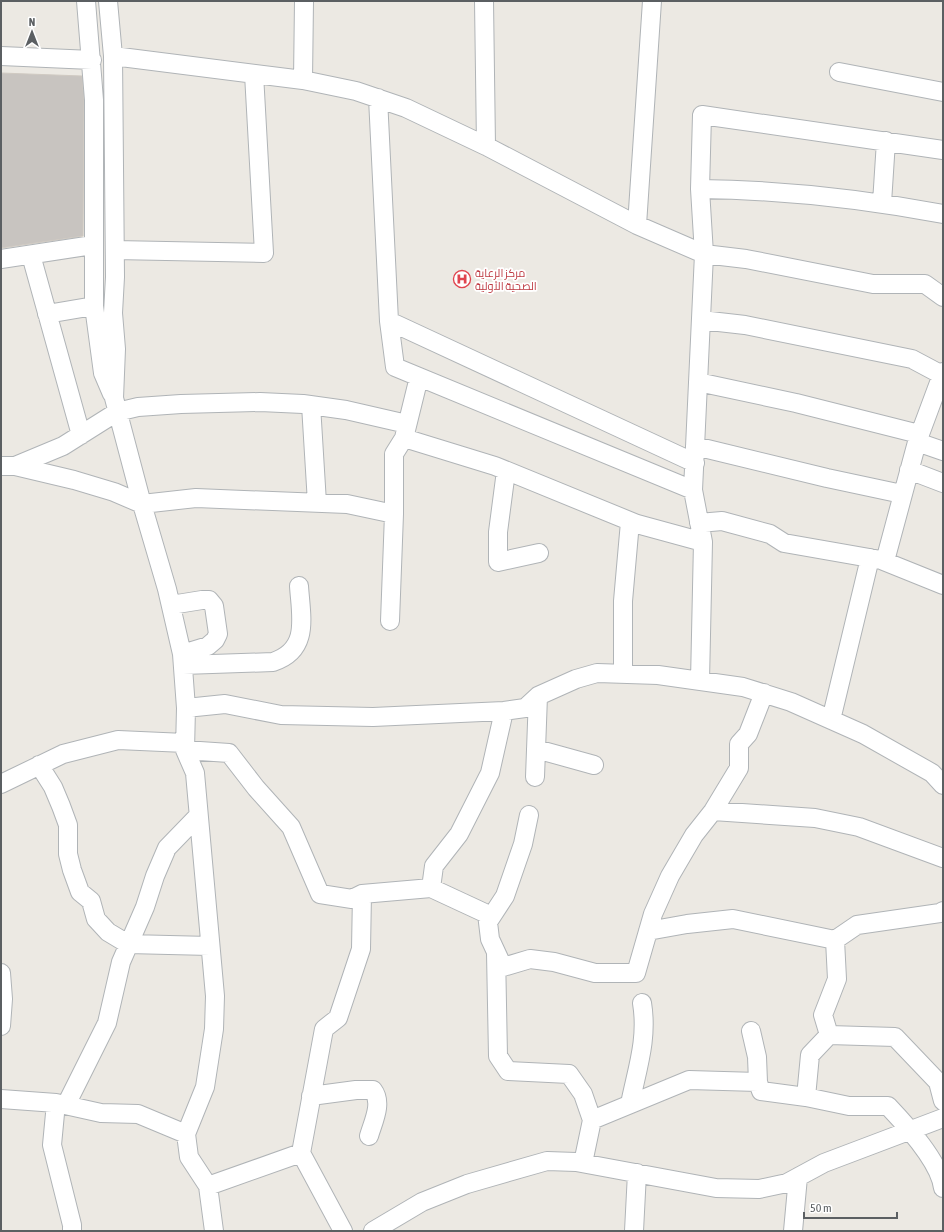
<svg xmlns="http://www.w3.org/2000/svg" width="944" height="1232" font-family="'Asap Condensed',Cairo,sans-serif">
<rect width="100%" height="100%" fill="#ece9e3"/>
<!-- building -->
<path fill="#c8c4c0" stroke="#d0cac2" d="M1 73 82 76 84 100 83 236 1 248Z"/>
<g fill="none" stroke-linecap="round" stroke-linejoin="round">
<!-- minor casing -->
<g stroke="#b0b4b7" stroke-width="20">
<path id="minor" d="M86 1 94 100V306L103 373 112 394
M108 1 113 56 115 277 113 313 116 349 114 398 142 504 167 589 182 654 186 708 185 750 195 773 215 996 214 1029 205 1087 186 1134 189 1157 208 1186 214 1231
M484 1 486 146 637 225
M652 1 637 225 704 254 693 490 703 542 700 681
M1 56 92 60
M113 56 303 80 304 1
M839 72 943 92
M303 80 356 91 406 108 486 146
M378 98 389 321 695 463
M943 150 702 115 700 189C782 190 863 199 943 214
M700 189 704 254 746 259 873 284H925L943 297
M882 203 886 141
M115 250 264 253 254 74
M31 255 81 435
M1 259 93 245
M47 314 94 306
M701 320 745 325 912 359 942 375
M389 321 395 367 693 490
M419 377 404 438 495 466 637 524 703 542
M698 382 796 403 919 434
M311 405 317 503
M917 442 943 451
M695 446 827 478 902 494
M1 466H15L63 446 117 412 138 407 181 404 260 402 303 404 346 410 407 424
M15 466 74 480 114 492 142 504 196 498 347 504 394 514V454L404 438
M909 470 943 483
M506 471 498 532V562L539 553
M699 523 722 521 770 534 784 543 881 560 943 585
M885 561 917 442 943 372
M171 605 202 600H209L214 606 218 634 215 640 208 646 182 654
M390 621 394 514
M183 665 273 662C310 650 301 617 299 586
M623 674V601L630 522
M186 708 225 704 281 715 373 717 504 711 525 708 538 696 576 679 597 673 658 675 743 687 791 702 863 734 932 773 943 785
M504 711 490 773 459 834 434 866 431 888 487 914 490 939 503 967 530 959 554 962 595 973H636L653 914 670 876 694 835 713 811 739 768V744L748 734 764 693
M831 720 870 558
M536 749 594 765
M185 750 229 753 256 788 291 827 320 894 352 899 362 894 431 888
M39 765 53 787 61 806 68 825V854L72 870 80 892 91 901 96 919 108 932 128 944 210 946
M535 777 538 696
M1 784 63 754 118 740 185 743
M713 811 815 818 859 827 943 858
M488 922 505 896 523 844 529 815
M648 931 687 924 733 919 835 940 857 925 940 913 943 911
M496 953 498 1056 508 1071 569 1074 583 1094 592 1120
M1 973 3 999 1 1026
M751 1031 757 1057 758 1082
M829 1035 823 1015 837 979 835 940
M311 1096 356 1090H373C383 1103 373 1122 369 1136
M806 1097 810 1055 829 1035 895 1037 938 1082 943 1101
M1 1099 56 1103 101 1113 138 1114 186 1134
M56 1103 52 1145 72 1225V1231
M630 1104C637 1069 648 1039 642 1003
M66 1105 107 1023 121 962 145 907 155 876 167 848 198 816
M301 1153 343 1231
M583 1163 592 1120 689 1080 758 1082 761 1091 806 1097 849 1106H888C906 1125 940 1162 943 1188
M208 1186 301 1153 324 1029 338 1018 361 949 362 894
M373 1231 422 1202 467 1184 547 1161 576 1162 716 1188 759 1189 787 1183 824 1163 943 1118
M634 1231 637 1173
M793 1231 798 1177"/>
</g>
<!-- minor -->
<use href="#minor" stroke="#fff" stroke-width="18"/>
</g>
<!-- icons -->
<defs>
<g id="hospital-ring" transform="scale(0.9)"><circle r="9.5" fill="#fff" stroke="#e0444e" stroke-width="1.5"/><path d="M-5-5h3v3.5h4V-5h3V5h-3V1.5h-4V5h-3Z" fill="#e0444e"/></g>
</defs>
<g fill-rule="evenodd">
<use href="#hospital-ring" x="462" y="279"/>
</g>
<g text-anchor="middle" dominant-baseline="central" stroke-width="3.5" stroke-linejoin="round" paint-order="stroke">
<!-- health labels -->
<g font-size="11" fill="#be3a42" stroke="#fff" text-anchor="start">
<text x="475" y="273">مركز الرعاية<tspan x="475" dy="13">الصحية الأولية</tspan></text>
</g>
</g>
<!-- border -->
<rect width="944" height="1232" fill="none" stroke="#5b5f62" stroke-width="4"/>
<!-- north arrow -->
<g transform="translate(32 32)" stroke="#ffffff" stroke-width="3" paint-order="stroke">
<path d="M0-3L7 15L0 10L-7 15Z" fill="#5b5f62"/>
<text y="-6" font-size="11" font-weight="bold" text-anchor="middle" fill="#5b5f62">N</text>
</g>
<!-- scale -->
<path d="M804 1212v6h93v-6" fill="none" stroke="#5b5f62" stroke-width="2"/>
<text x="810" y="1212" font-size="12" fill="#5b5f62" stroke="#ffffff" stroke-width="3" paint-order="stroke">50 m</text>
</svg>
